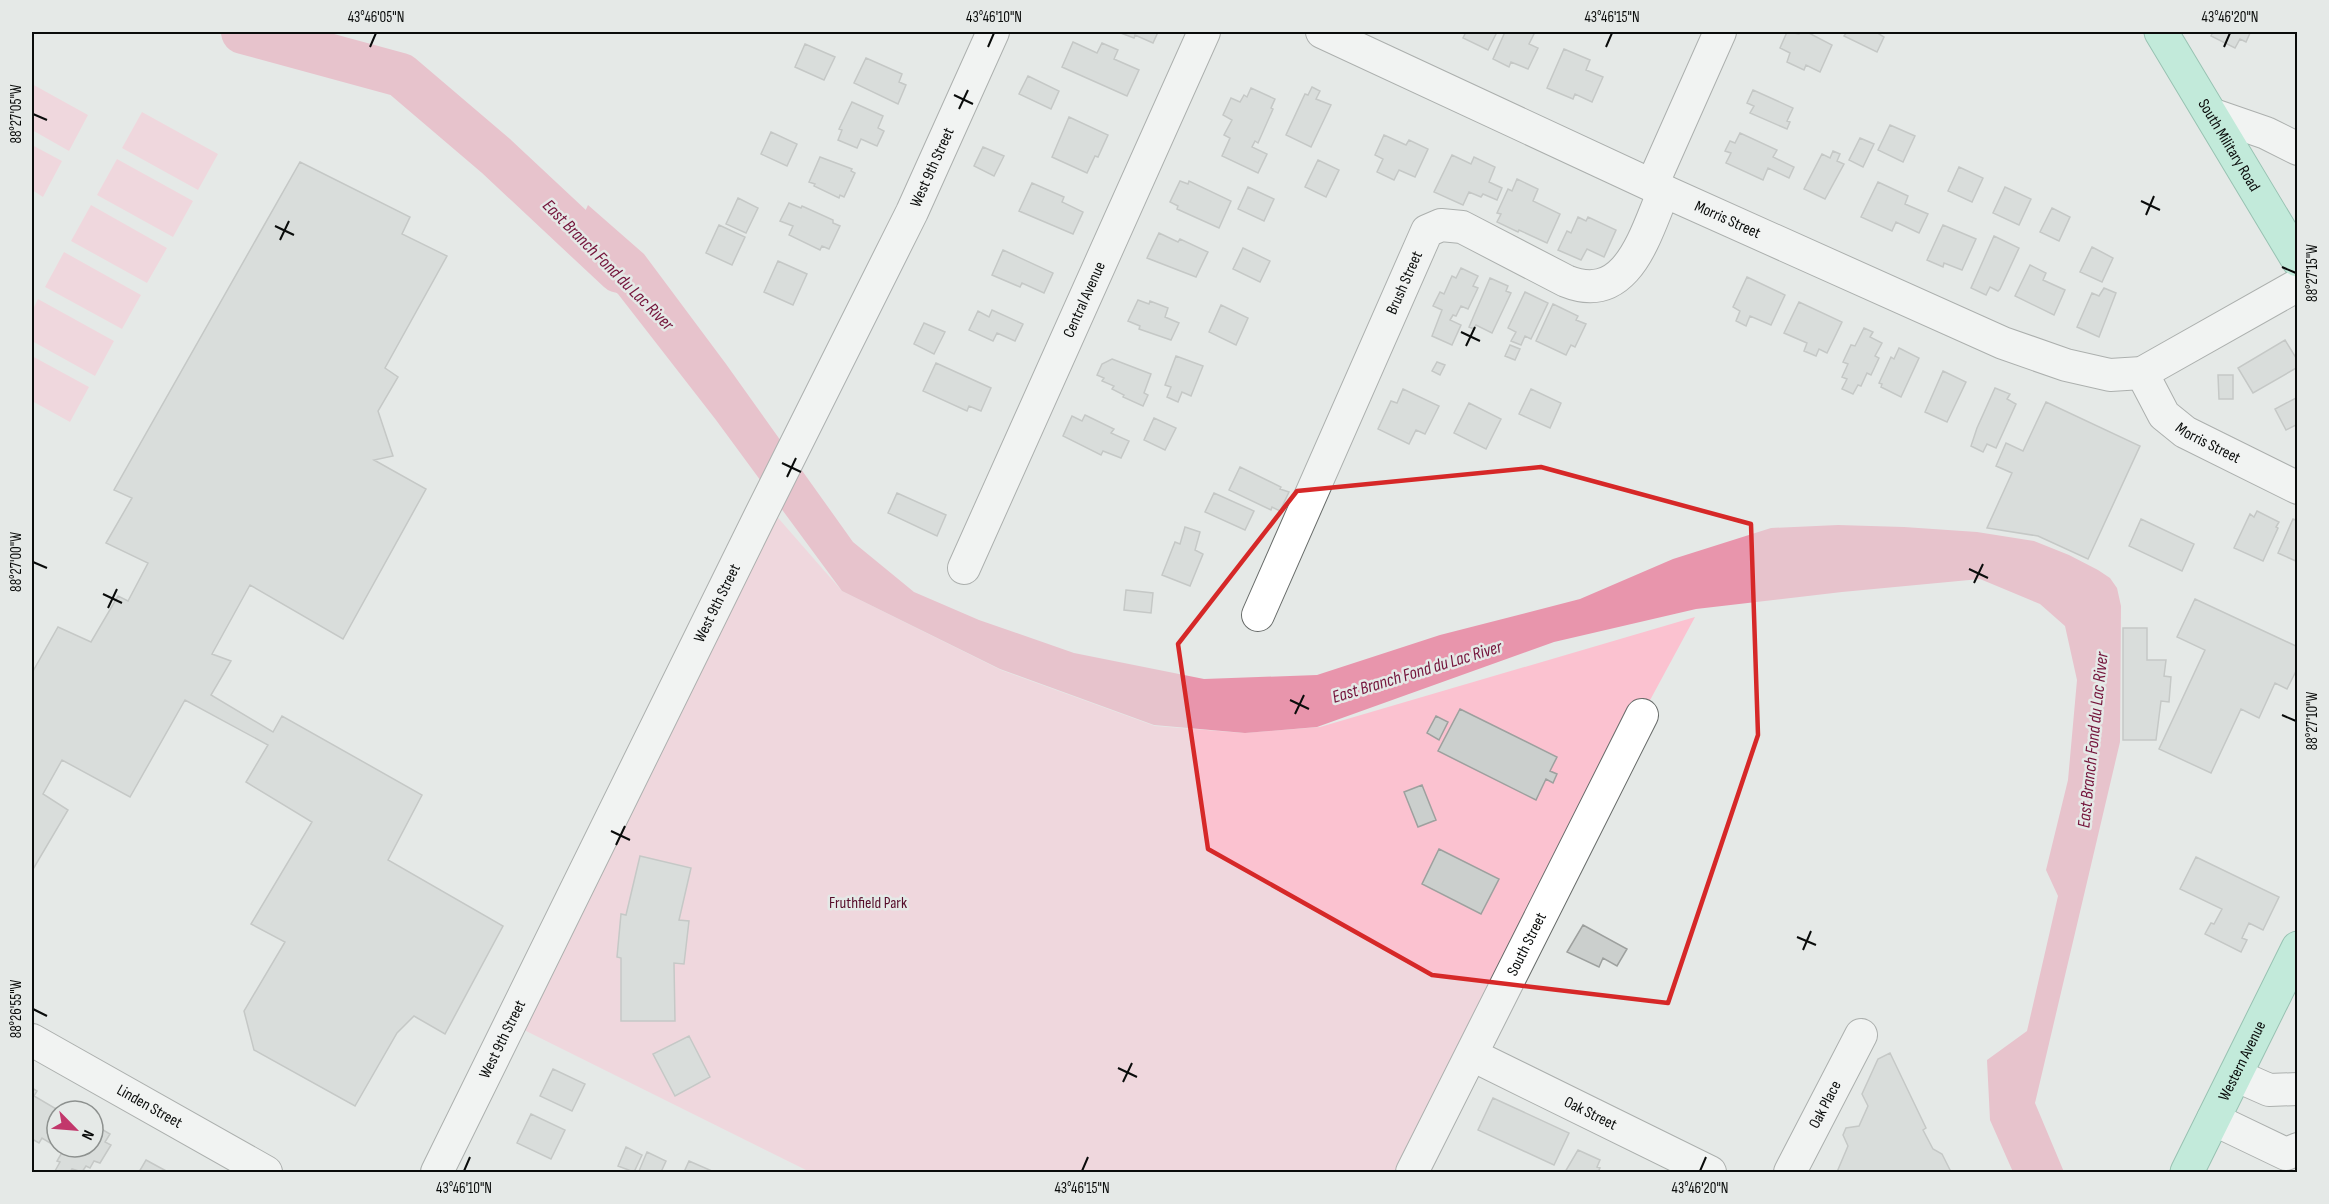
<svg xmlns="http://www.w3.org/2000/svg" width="2329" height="1204" font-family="'Sofia Sans Condensed',sans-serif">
<rect width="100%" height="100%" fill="#e5e9e7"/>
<!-- green -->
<path fill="#fbc2d0" d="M32 84 88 115 69 151 32 130Z
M142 112 218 154 198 190 122 148Z
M32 145 62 161 43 197 32 190Z
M117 159 193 201 173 237 97 195Z
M91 205 167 248 147 283 71 241Z
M64 252 141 295 122 329 45 287Z
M38 299 114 341 95 376 32 341V311Z
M32 356 89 387 70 422 32 401Z
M766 504 842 591 1001 670 1155 726 1244 733 1320 727 1695 617 1642 715 1412 1172H810L510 1023Z"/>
<!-- water -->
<path fill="#e895ac" d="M588 205 644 254 726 364 853 542 914 592 979 620 1074 653 1204 679 1317 675 1440 635 1580 599 1673 559 1771 528 1838 525 1904 527 1977 532 2034 541 2069 555 2098 570 2110 578 2117 588 2121 606 2120 742 2035 1103 2064 1172H2013L1990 1120 1987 1060 2027 1031 2058 896 2046 870 2068 780 2077 680 2065 626 2040 604 1980 579 1842 592 1696 609 1554 642 1317 727 1245 733 1154 725 1000 669 842 591 716 420 618 294 567 251Z"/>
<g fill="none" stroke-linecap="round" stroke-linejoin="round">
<!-- river -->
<path stroke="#e895ac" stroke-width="44" d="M243 32 401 75 496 156 619 271"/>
</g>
<!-- building -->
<path fill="#cbcfcd" stroke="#9da09e" stroke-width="1.5" d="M1118 32H1158L1153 43 1135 35 1134 38Z
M1466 32H1497L1488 50 1463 38Z
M1505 32H1535L1529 44 1538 48 1528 69 1511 62 1509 67 1493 59Z
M1787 32 1799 34 1800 32H1807L1832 45 1820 72 1806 65 1804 70 1787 62 1790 53 1780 48Z
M1847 32H1876L1884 37 1877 52 1844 36Z
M2213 32H2250V33L2246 42 2240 39 2235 48 2211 36Z
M1073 42 1097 53 1102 43 1118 50 1114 59 1139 70 1127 96 1062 67Z
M805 44 835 57 824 80 795 67Z
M1564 49 1590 60 1586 70 1603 77 1592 102 1575 94 1573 99 1547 88Z
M866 58 902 74 899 82 906 85 898 104 854 83Z
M1028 76 1059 91 1051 109 1019 94Z
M1312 87 1320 91 1316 99 1331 105 1311 147 1286 135 1305 94 1308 95Z
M1251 88 1275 99 1271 108 1273 109 1258 143 1255 141 1252 147 1267 154 1258 173 1222 156 1230 138 1224 135 1232 120 1223 115 1231 98 1240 102 1244 95 1247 97Z
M1753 90 1793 108 1787 121 1790 122 1787 129 1750 113 1754 106 1747 103Z
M852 102 883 116 878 128 884 131 877 146 861 139 857 148 838 140 842 130 839 129Z
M1069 117 1108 135 1098 157 1095 156 1087 173 1052 157Z
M1890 125 1915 136 1903 162 1878 150Z
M771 132 797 144 787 166 761 154Z
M1740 133 1777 150 1773 157 1794 167 1789 178 1768 168 1763 180 1726 163 1731 153 1725 151 1730 141 1735 143Z
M1384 135 1406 145 1409 140 1428 149 1415 177 1399 170 1394 180 1377 172 1383 159 1375 155Z
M1860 138 1874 144 1863 167 1849 160Z
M983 147 1004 156 994 176 974 166Z
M1833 151 1840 154 1837 161 1844 164 1825 199 1804 189 1822 154 1830 158Z
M1452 155 1471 164 1474 157 1495 167 1489 182 1502 188 1497 200 1483 194 1481 197 1469 192 1463 205 1434 192Z
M820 157 852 169 851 171 855 173 844 197 840 195 839 198 814 186 815 184 809 182Z
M1318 160 1339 170 1326 197 1305 187Z
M300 162 410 217 402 234 447 256 385 368 398 377 378 411 393 456 374 460 426 489 343 639 250 585 212 654 231 661 211 695 273 732 282 716 422 795 388 860 503 926 445 1034 414 1016 397 1033 355 1106 254 1050 244 1011 285 942 251 924 312 822 246 782 268 745 185 700 130 797 62 760 43 794 68 810 32 871V673L58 627 91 642 118 596 128 601 148 563 106 543 132 498 114 490Z
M1959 167 1983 178 1972 202 1948 191Z
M1517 179 1538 189 1533 201 1560 214 1547 243 1519 230 1518 232 1497 222 1501 214 1497 213 1508 189 1512 191Z
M1180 181 1188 184 1189 181 1231 201 1219 228 1177 209 1178 206 1170 202Z
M1878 182 1908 196 1905 204 1928 214 1919 233 1896 222 1892 231 1861 217Z
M1032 183 1064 197 1062 202 1083 212 1073 234 1019 211Z
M1248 187 1274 199 1264 221 1238 209Z
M2005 187 2031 199 2019 225 1993 213Z
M738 198 758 208 746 233 726 224Z
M789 203 801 208 802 206 833 220V223L840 226 829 249 822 246 820 250 789 235 793 226 780 221Z
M2052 208 2070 217 2059 241 2040 232Z
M1578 217 1586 221 1588 217 1616 230 1604 257 1587 249 1581 260 1558 250 1567 231 1571 233Z
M719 225 745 237 732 265 706 253Z
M1943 225 1976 239 1962 270 1944 263 1943 267 1927 260Z
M1159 233 1178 242 1180 239 1208 252 1196 277 1147 258Z
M1994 236 2019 248 2000 289 1998 291 1990 287 1986 295 1971 288Z
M2092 247 2113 258 2102 282 2080 272Z
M1243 248 1270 261 1260 282 1233 269Z
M1003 250 1053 273 1044 293 1022 283 1020 287 992 275Z
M778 261 807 274 793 305 764 292Z
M2030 265 2046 273 2043 280 2065 290 2054 315 2015 296Z
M1461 268 1478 276 1473 286 1478 288 1468 309 1461 306 1456 316 1453 315 1450 320 1461 325 1452 345 1432 336 1442 310 1433 306 1440 292 1444 294 1452 276 1456 278Z
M1747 277 1785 295 1771 325 1750 316 1746 326 1736 321 1740 311 1733 307Z
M1490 278 1508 286 1506 291 1511 293 1492 333 1476 325 1474 329 1469 327Z
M2104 288 2116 293 2099 337 2077 327 2092 293 2099 296Z
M1525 292 1548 303 1531 339 1525 336 1521 345 1511 341 1516 332 1508 328Z
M1138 300 1149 304 1150 301 1168 308 1165 317 1179 323 1171 340 1139 329 1140 326 1128 321Z
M1799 302 1842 322 1827 353 1819 349 1816 356 1804 351 1807 343 1784 333Z
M1553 304 1578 316 1576 320 1586 324 1575 347 1571 345 1566 355 1536 341Z
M1221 305 1248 318 1236 345 1209 332Z
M992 310 1023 324 1015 341 997 333 993 341 969 330 978 311 989 317Z
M924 323 945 332 934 354 914 344Z
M1864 328 1873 332 1870 337 1882 343 1875 356 1879 358 1871 375 1867 373 1861 386 1858 385 1853 394 1842 389 1847 379 1842 377 1848 364 1843 362 1851 345 1855 346Z
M2285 340 2298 361V367L2253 393 2238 368Z
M1510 345 1520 349 1515 360 1505 356Z
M1899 348 1919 358 1901 397 1881 387 1882 384 1879 383 1891 357 1894 359Z
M1176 356 1203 366 1191 396 1182 392 1178 402 1167 397 1171 387 1165 385Z
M1112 359 1151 374 1144 393 1148 395 1143 406 1123 397 1124 395 1112 389 1114 386 1102 381 1104 378 1097 375 1102 364Z
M1437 362 1445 365 1440 375 1432 371Z
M936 363 991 388 981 411 969 406 967 411 923 391Z
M1943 371 1966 382 1947 422 1925 412Z
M2218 375H2233V399H2219Z
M1995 388 2010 394 2007 399 2016 404 1996 448 1987 444 1983 452 1971 446 1977 428Z
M1403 389 1439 406 1425 434 1416 430 1409 444 1378 429 1391 401 1397 403Z
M1531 389 1561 403 1550 428 1519 414Z
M2298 397V424L2286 430 2275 409Z
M2046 402 2140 446 2088 559 2038 536 1987 528 2012 473 1996 466 2006 443 2023 451Z
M1469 403 1501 419 1486 449 1454 433Z
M1085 415 1114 429 1111 433 1129 441 1121 458 1103 451 1101 455 1063 436 1072 416 1082 421Z
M1154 418 1176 428 1165 450 1144 440Z
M1240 467 1281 487 1280 489 1289 492 1280 511 1272 507 1271 510 1229 490Z
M897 493 946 515 937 536 888 513Z
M1214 493 1254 511 1245 530 1205 512Z
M2257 511 2279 522 2276 527 2278 528 2263 561 2234 548 2250 514 2254 517Z
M2141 519 2194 544 2182 571 2129 546Z
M2293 519 2298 521V562L2278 553Z
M1185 527 1200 532 1195 550 1203 554 1190 586 1162 575 1175 542 1180 544Z
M1126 590 1153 593 1151 613 1124 610Z
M2195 599 2298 647V667L2287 689 2275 683 2259 718 2241 709 2211 773 2159 749 2205 650 2177 637Z
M2123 628H2147V660H2166L2164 676 2171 677 2169 702 2161 701 2156 740H2123Z
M1460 709 1557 757 1550 771 1557 774 1553 783 1546 779 1536 800 1438 751Z
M1436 716 1448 722 1439 740 1427 733Z
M1422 785 1436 820 1418 827 1404 792Z
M1439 849 1499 879 1481 914 1422 884Z
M640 856 691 868 679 920 689 921 684 964 674 963 675 1021H621V958L617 957 621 914 626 915Z
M2196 857 2279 897 2263 930 2249 923 2242 938 2247 940 2241 952 2205 934 2211 923 2214 924 2222 909 2180 889Z
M1583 925 1627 949 1617 966 1603 958 1599 967 1567 952Z
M689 1036 710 1077 675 1096 653 1054Z
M1890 1053 1926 1128 1923 1130 1933 1149 1942 1154 1951 1172H1837L1848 1146 1843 1135 1846 1128 1859 1126 1868 1106 1862 1094 1878 1059Z
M553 1069 585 1084 572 1111 540 1096Z
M32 1088 37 1091 34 1096 58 1110 54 1117 57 1119V1131L50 1143 42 1138 39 1143 32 1139Z
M1493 1098 1569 1133 1554 1165 1478 1130Z
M531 1114 565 1130 551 1159 517 1143Z
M93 1124 110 1134 105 1142 111 1145 100 1163 94 1161 90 1168 86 1166 82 1172 72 1169 70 1172 55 1171 60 1162 57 1161 64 1149 60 1147H93Z
M626 1147 642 1155 634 1172 618 1166Z
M1578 1150 1600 1160 1597 1167 1600 1168 1598 1172H1565Z
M647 1152 666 1161 661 1172 639 1171Z
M146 1160 168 1172H139Z
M689 1161 712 1171 711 1172H684Z"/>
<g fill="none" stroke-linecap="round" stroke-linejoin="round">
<!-- minor casing -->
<g stroke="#676b69" stroke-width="34">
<g id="minor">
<path id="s1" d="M1322 32 1664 191 2003 343 2066 365 2110 375 2142 373 2298 285"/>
<path d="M2211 114 2266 133 2298 149"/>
<path d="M1652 185 1720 32"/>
<path id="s2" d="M2142 373 2164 415 2185 432 2298 488"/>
<path id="s3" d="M964 568 1204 32"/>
<path id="s4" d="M1258 615 1427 231 1441 225 1462 227 1566 281C1628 306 1645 234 1664 191"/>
<path id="s5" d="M32 1040 266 1172"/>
<path id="s6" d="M1472 1055 1710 1172"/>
<path d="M2235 1075 2269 1090 2298 1089"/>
<path d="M2213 1119 2286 1154 2298 1149"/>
<path id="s7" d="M437 1172 758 520 912 212 993 32"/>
<path id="s8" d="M1412 1172 1642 715"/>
<path id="s9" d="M1790 1172 1861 1035"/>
</g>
</g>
<!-- major casing -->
<g stroke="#3a9371" stroke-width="35">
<g id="major">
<path id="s10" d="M2161 32 2298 260"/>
<path id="s11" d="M2187 1172 2298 948"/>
</g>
</g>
<!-- minor -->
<use href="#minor" stroke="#fff" stroke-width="32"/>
<!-- major -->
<use href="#major" stroke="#98eacb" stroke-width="33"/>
</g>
<!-- marked area -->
<path d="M0 0H2329V1204H0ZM1541 467 1751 524 1758 735 1668 1003 1432 975 1208 849 1178 644 1297 491Z" fill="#e5e9e7" fill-opacity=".55" fill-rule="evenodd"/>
<path fill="none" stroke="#d62828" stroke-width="4.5" stroke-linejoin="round" d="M1541 467 1751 524 1758 735 1668 1003 1432 975 1208 849 1178 644 1297 491Z"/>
<!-- ticks -->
<path fill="none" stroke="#0a0c0b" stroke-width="2" d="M370 47 376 33M988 47 994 33M1606 47 1612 33M2224 47 2230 33M954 95 973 104M959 109 968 90M33 114 47 120M2141 201 2160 210M2146 215 2154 196M275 226 294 235M280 240 289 221M2282 267 2296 273M1461 332 1480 341M1466 346 1475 327M782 463 801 472M787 477 796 458M33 562 47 568M1969 569 1988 578M1974 583 1983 564M103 594 122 603M108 608 117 589M1290 700 1309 709M1295 714 1304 695M2282 715 2296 721M611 831 630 840M616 845 625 826M1797 937 1816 945M1803 950 1811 931M33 1009 47 1016M1118 1068 1137 1077M1123 1082 1132 1063M464 1171 470 1157M1082 1171 1088 1157M1700 1171 1706 1157"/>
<g text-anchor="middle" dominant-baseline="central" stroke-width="5" stroke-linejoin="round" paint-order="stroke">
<!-- street labels -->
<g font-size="16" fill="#0a0c0b" stroke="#e5e9e7">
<text stroke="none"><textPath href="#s10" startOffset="132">South Military Road</textPath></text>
<text stroke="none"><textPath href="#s7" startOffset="1120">West 9th Street</textPath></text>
<text stroke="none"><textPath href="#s1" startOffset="447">Morris Street</textPath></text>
<text stroke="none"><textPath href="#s4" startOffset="363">Brush Street</textPath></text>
<text stroke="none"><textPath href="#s3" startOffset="294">Central Avenue</textPath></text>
<text stroke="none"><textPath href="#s2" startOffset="100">Morris Street</textPath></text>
<text stroke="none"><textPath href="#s7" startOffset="634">West 9th Street</textPath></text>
<text stroke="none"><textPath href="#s8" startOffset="255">South Street</textPath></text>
<text stroke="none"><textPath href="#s7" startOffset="148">West 9th Street</textPath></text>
<text stroke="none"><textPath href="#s11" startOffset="124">Western Avenue</textPath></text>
<text stroke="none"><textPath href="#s9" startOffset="76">Oak Place</textPath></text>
<text stroke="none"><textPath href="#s5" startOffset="135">Linden Street</textPath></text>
<text stroke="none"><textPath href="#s6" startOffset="132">Oak Street</textPath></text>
</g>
<!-- park labels -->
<g font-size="16" fill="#560d2a" stroke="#e5e9e7">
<text x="868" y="903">Fruthfield Park</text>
</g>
<!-- water labels -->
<g font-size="18" font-style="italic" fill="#74143b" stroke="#e5e9e7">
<text transform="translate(608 265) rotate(45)">East Branch Fond du Lac River</text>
<text transform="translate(1417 672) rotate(-17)">East Branch Fond du Lac River</text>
<text transform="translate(2093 740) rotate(-84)">East Branch Fond du Lac River</text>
</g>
</g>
<!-- border -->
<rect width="2329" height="1204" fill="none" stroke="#e5e9e7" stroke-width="66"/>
<!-- north arrow -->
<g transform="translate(75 1129) rotate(115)"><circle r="28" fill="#e5e9e7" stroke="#8d918f" stroke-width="1.5"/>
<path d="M0-4.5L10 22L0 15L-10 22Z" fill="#c2376b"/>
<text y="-9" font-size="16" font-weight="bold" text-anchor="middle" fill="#0a0c0b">N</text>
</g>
<rect x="33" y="33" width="2263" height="1138" fill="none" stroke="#0a0c0b" stroke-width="2"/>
<g font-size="15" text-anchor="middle" fill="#0a0c0b">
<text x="376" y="22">43°46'05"N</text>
<text x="994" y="22">43°46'10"N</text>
<text x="1612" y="22">43°46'15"N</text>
<text x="2230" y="22">43°46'20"N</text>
<text transform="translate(16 114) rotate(-90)" y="5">88°27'05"W</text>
<text transform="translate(2312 273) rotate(-90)" y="5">88°27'15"W</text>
<text transform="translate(16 562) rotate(-90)" y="5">88°27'00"W</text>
<text transform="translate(2312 721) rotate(-90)" y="5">88°27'10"W</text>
<text transform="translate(16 1009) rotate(-90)" y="5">88°26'55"W</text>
<text x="464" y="1193">43°46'10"N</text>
<text x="1082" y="1193">43°46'15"N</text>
<text x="1700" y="1193">43°46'20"N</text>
</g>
</svg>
